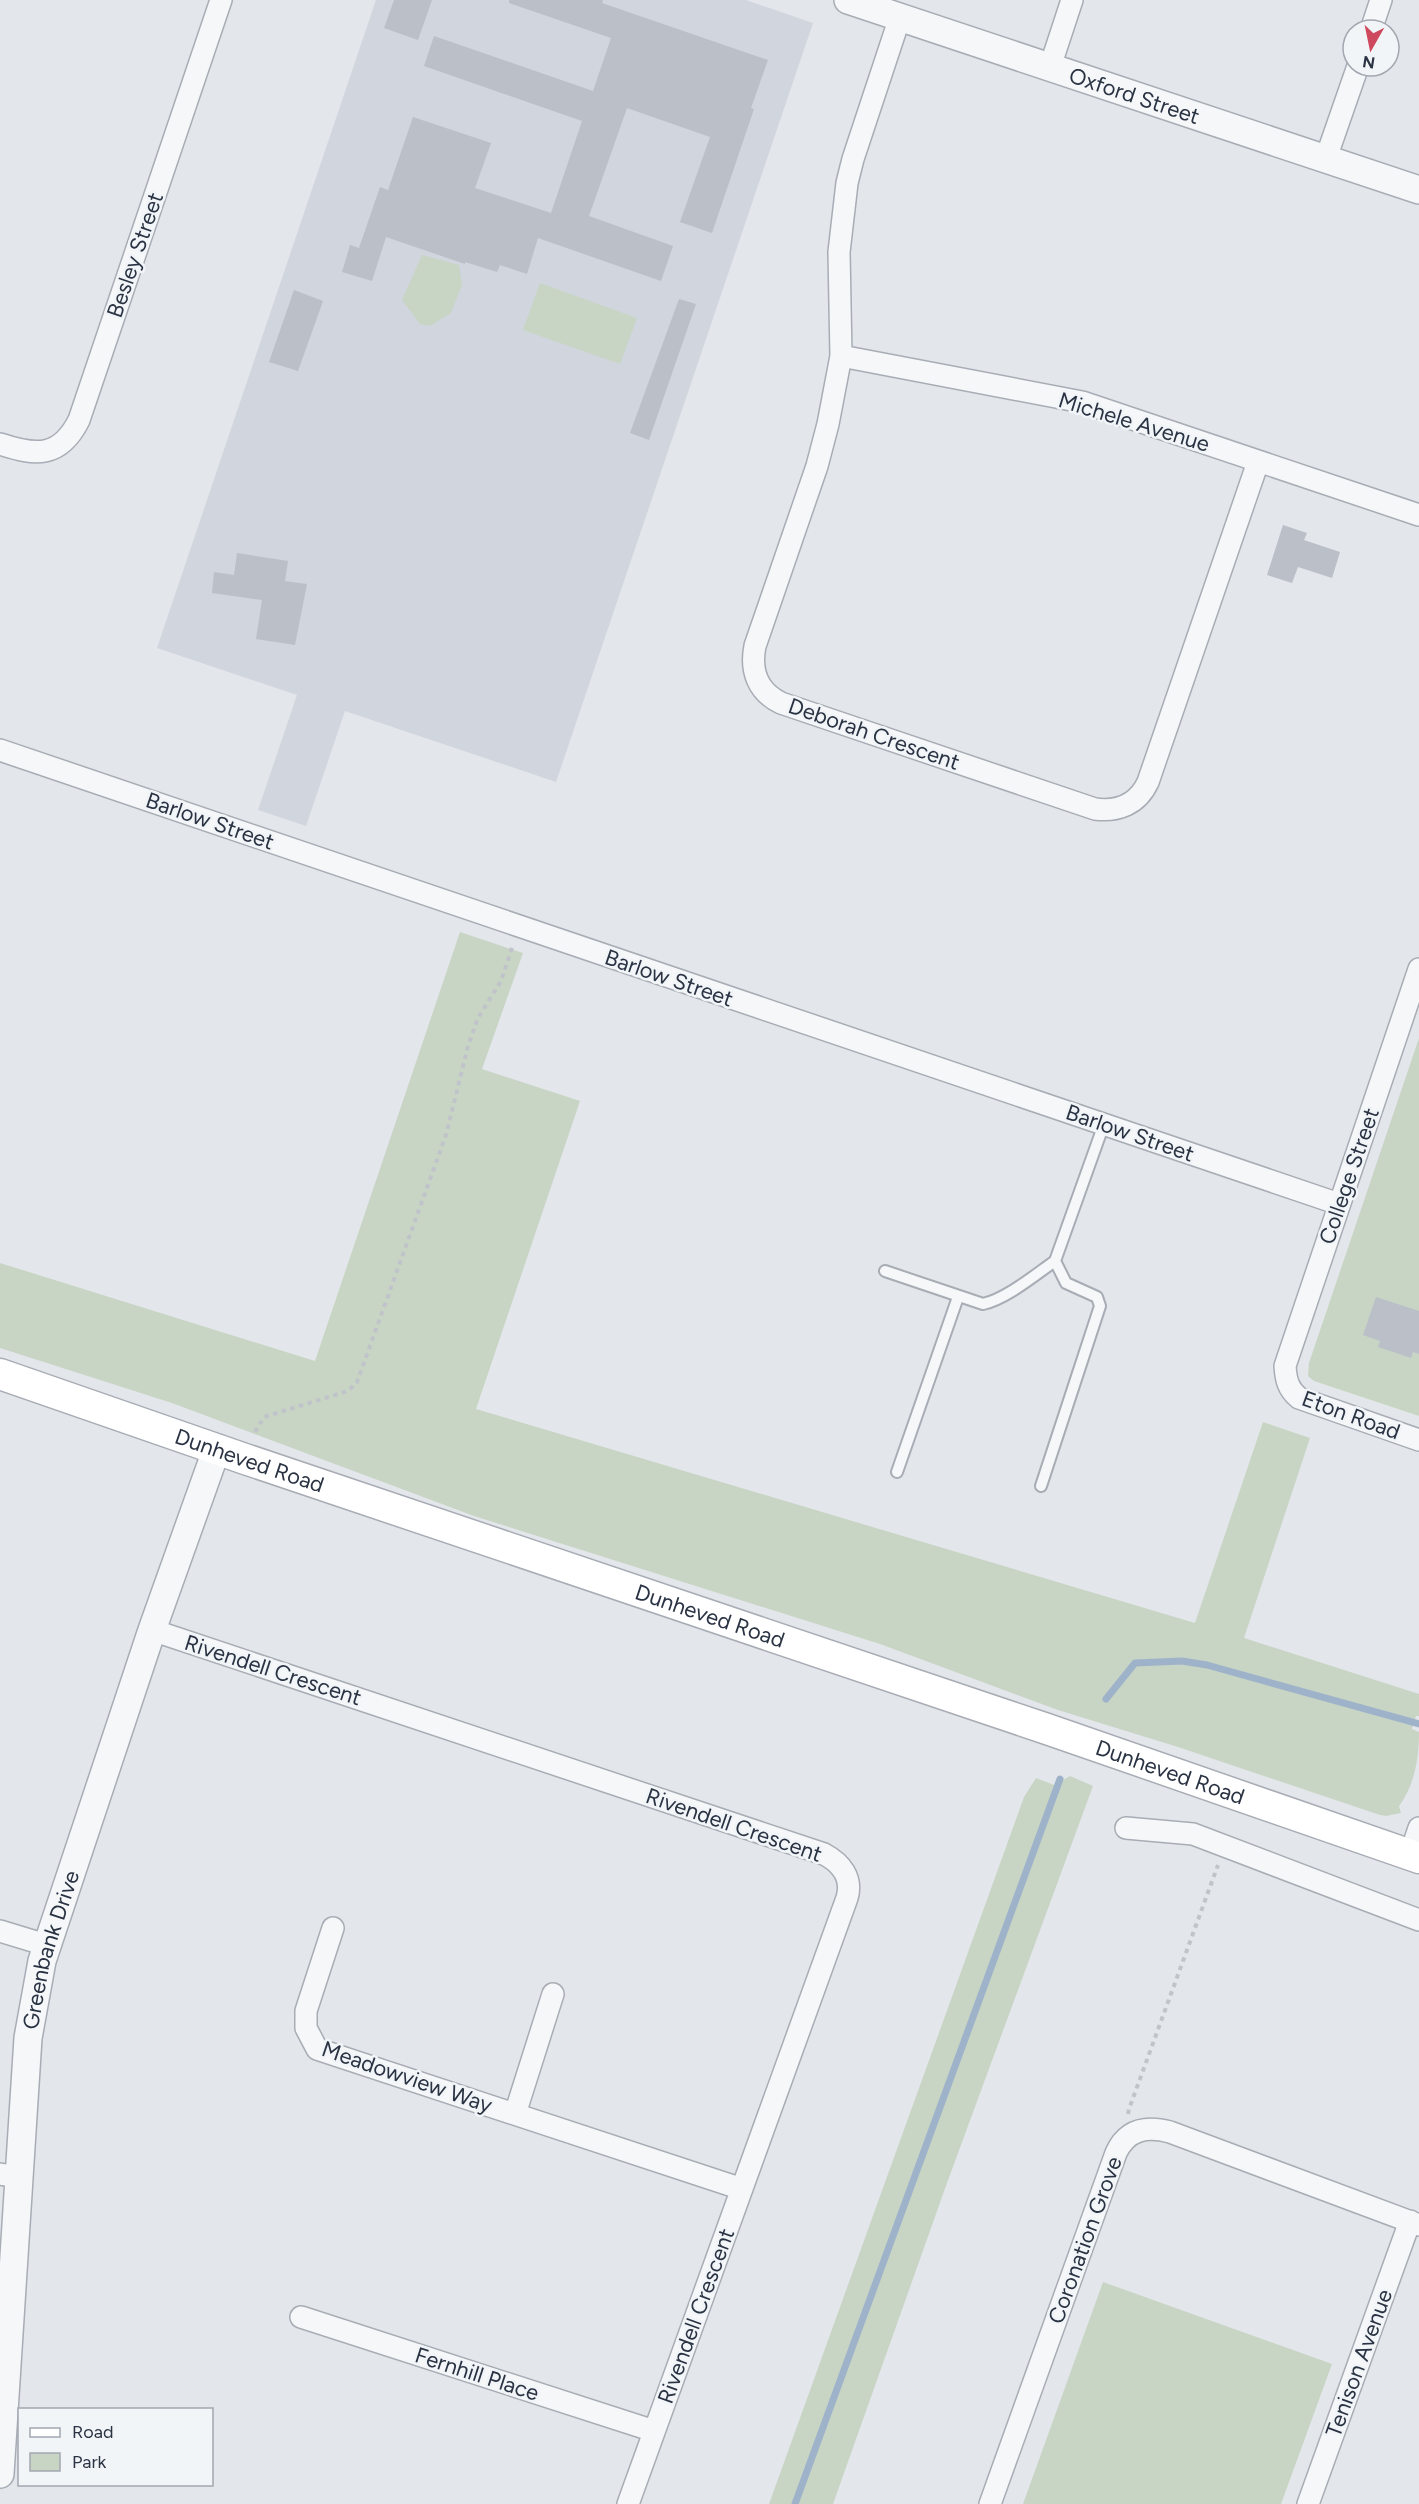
<svg xmlns="http://www.w3.org/2000/svg" width="1419" height="2504" font-family="Figtree,sans-serif">
<rect width="100%" height="100%" fill="#e3e6eb"/>
<!-- built -->
<path fill="#d1d5dd" d="M376 0H746L813 23 556 782 345 711 306 826 258 810 297 695 157 648Z"/>
<!-- green -->
<path fill="#c8d5c4" d="M422 255 459 265 462 285 451 313 430 326 420 324 402 300Z
M540 283 637 318 620 364 523 330Z
M460 932 523 953 482 1069 580 1101 476 1409 1195 1623 1263 1422 1310 1438 1244 1638 1419 1694V1716H1416L1412 1729 1419 1732C1419 1757 1415 1785 1399 1806L1401 1813 1386 1816 1380 1815 1178 1747 1058 1710 880 1644 474 1516 172 1403 0 1348V1263L315 1361Z
M1419 1038V1416L1314 1381 1308 1376 1309 1363Z
M1070 1776 1093 1786 947 2183 833 2504H769L1024 1797 1036 1778 1054 1785Z
M1103 2282 1332 2364 1281 2504H1023Z"/>
<g fill="none" stroke-linecap="round" stroke-linejoin="round">
<!-- stream -->
<path stroke="#9eb3ca" stroke-width="7" d="M1106 1699 1135 1663 1182 1661 1207 1665 1419 1724
M795 2504 1060 1779"/>
</g>
<!-- building -->
<path fill="#babfc8" d="M394 0H432L418 40 384 28Z
M509 0H603L602 3 768 60 751 108 754 109 712 233 680 222 710 137 627 108 589 216 673 246 661 281 538 238 527 274 500 265 497 272 465 262V264L386 237 372 281 342 272 350 245 359 248 380 187 388 190 413 117 491 143 475 188 551 213 582 121 424 66 434 36 593 91 611 38 509 3Z
M294 290 323 301 298 371 269 362Z
M679 299 696 304 649 440 630 433Z
M1283 525 1307 533 1304 540 1340 552 1332 578 1298 567 1292 583 1267 575Z
M237 553 288 561 285 581 307 584 295 645 256 639 262 600 212 593 214 572 234 575Z
M1376 1297 1419 1311V1354L1413 1352 1411 1358 1378 1347 1380 1341 1363 1335Z"/>
<g fill="none" stroke-linecap="round" stroke-linejoin="round">
<!-- service casing -->
<g stroke="#a8adb5" stroke-width="14">
<path id="service" d="M885 1271 983 1304C1006 1299 1035 1275 1055 1261L1104 1124
M897 1472 958 1297
M1041 1486 1100 1306 1097 1297 1066 1283 1055 1261"/>
</g>
<!-- minor casing -->
<g stroke="#a8adb5" stroke-width="24">
<path id="minor" d="M900 17 853 159 847 183 839 252 841 356 828 424 817 466 755 646C750 671 758 692 781 703L1095 809C1118 812 1138 804 1148 782L1258 462
M1371 30 1381 0
M1050 67 1072 0
M1326 158 1358 66
M841 356 1082 402 1419 515
M0 444C36 456 60 458 79 420L221 0
M0 750 1339 1204
M1419 969 1285 1366C1286 1380 1288 1389 1299 1398L1419 1440
M152 1630 824 1854C841 1863 853 1878 847 1898L628 2504
M1126 1828 1193 1834 1419 1920
M1410 1855 1419 1828
M333 1928 306 2011V2028L317 2049 742 2189
M0 1931 46 1945
M515 2114 553 1994
M0 2174 19 2177
M301 2317 654 2431
M990 2504 1116 2153C1127 2129 1147 2126 1170 2132L1419 2225
M1308 2504 1410 2221"/>
</g>
<!-- tertiary casing -->
<g stroke="#a8adb5" stroke-width="30">
<g id="tertiary">
<path id="s1" d="M848 0 1419 190"/>
<path id="s2" d="M0 2474 28 2038 42 1961 152 1630 217 1448"/>
</g>
</g>
<!-- secondary casing -->
<g stroke="#a8adb5" stroke-width="33">
<g id="secondary">
<path id="s3" d="M0 1374 245 1459 1047 1729 1419 1858"/>
</g>
</g>
<!-- path -->
<path stroke="#c0c4ca" stroke-width="4" stroke-dasharray="4.5 4.5" stroke-linecap="butt" d="M255 1432 264 1417 348 1391 357 1382 446 1135 468 1046 478 1018 501 981 513 945
M1128 2114 1129 2109 1218 1865"/>
<!-- service -->
<use href="#service" stroke="#f5f7f9" stroke-width="10"/>
<!-- minor -->
<use href="#minor" stroke="#f5f7f9" stroke-width="21"/>
<!-- tertiary -->
<use href="#tertiary" stroke="#f5f7f9" stroke-width="27"/>
<!-- secondary -->
<use href="#secondary" stroke="#fff" stroke-width="30"/>
</g>
<g text-anchor="middle" dominant-baseline="central" stroke-width="5" stroke-linejoin="round" paint-order="stroke">
<!-- street labels -->
<g font-size="22" fill="#2a3343" stroke="#f2f5f8">
<text stroke="none"><textPath href="#s1" startOffset="302">Oxford Street</textPath></text>
<text transform="translate(135 255) rotate(-71)">Besley Street</text>
<text transform="translate(1134 422) rotate(17)">Michele Avenue</text>
<text transform="translate(874 734) rotate(19)">Deborah Crescent</text>
<text transform="translate(210 821) rotate(19)">Barlow Street</text>
<text transform="translate(669 978) rotate(19)">Barlow Street</text>
<text transform="translate(1130 1133) rotate(19)">Barlow Street</text>
<text transform="translate(1349 1176) rotate(-71)">College Street</text>
<text transform="translate(1351 1415) rotate(20)">Eton Road</text>
<text stroke="none"><textPath href="#s3" startOffset="264">Dunheved Road</textPath></text>
<text stroke="none"><textPath href="#s3" startOffset="750">Dunheved Road</textPath></text>
<text transform="translate(273 1670) rotate(18)">Rivendell Crescent</text>
<text stroke="none"><textPath href="#s3" startOffset="1236">Dunheved Road</textPath></text>
<text transform="translate(734 1825) rotate(19)">Rivendell Crescent</text>
<text stroke="none"><textPath href="#s2" startOffset="528">Greenbank Drive</textPath></text>
<text transform="translate(407 2077) rotate(19)">Meadowview Way</text>
<text transform="translate(1085 2240) rotate(-70)">Coronation Grove</text>
<text transform="translate(696 2316) rotate(-70)">Rivendell Crescent</text>
<text transform="translate(1359 2363) rotate(-70)">Tenison Avenue</text>
<text transform="translate(477 2374) rotate(18)">Fernhill Place</text>
</g>
</g>
<!-- legend -->
<rect x="18" y="2408" width="195" height="78" fill="#f2f5f8" stroke="#a2a7b0" stroke-width="1.5"/>
<rect x="30" y="2428" width="30" height="9" fill="#ffffff" stroke="#a2a7b0" stroke-width="1.5"/>
<text x="72" y="2438" font-size="18" fill="#2a3343">Road</text>
<rect x="30" y="2453" width="30" height="18" fill="#c8d5c4" stroke="#a2a7b0" stroke-width="1.5"/>
<text x="72" y="2468" font-size="18" fill="#2a3343">Park</text>
<!-- north arrow -->
<g transform="translate(1371 48) rotate(189)"><circle r="28" fill="#f2f5f8" stroke="#a2a7b0" stroke-width="1.5"/>
<path d="M0-4.5L10 22L0 15L-10 22Z" fill="#ce495d"/>
<text y="-9" font-size="16" font-weight="bold" text-anchor="middle" fill="#2a3343">N</text>
</g>
</svg>
